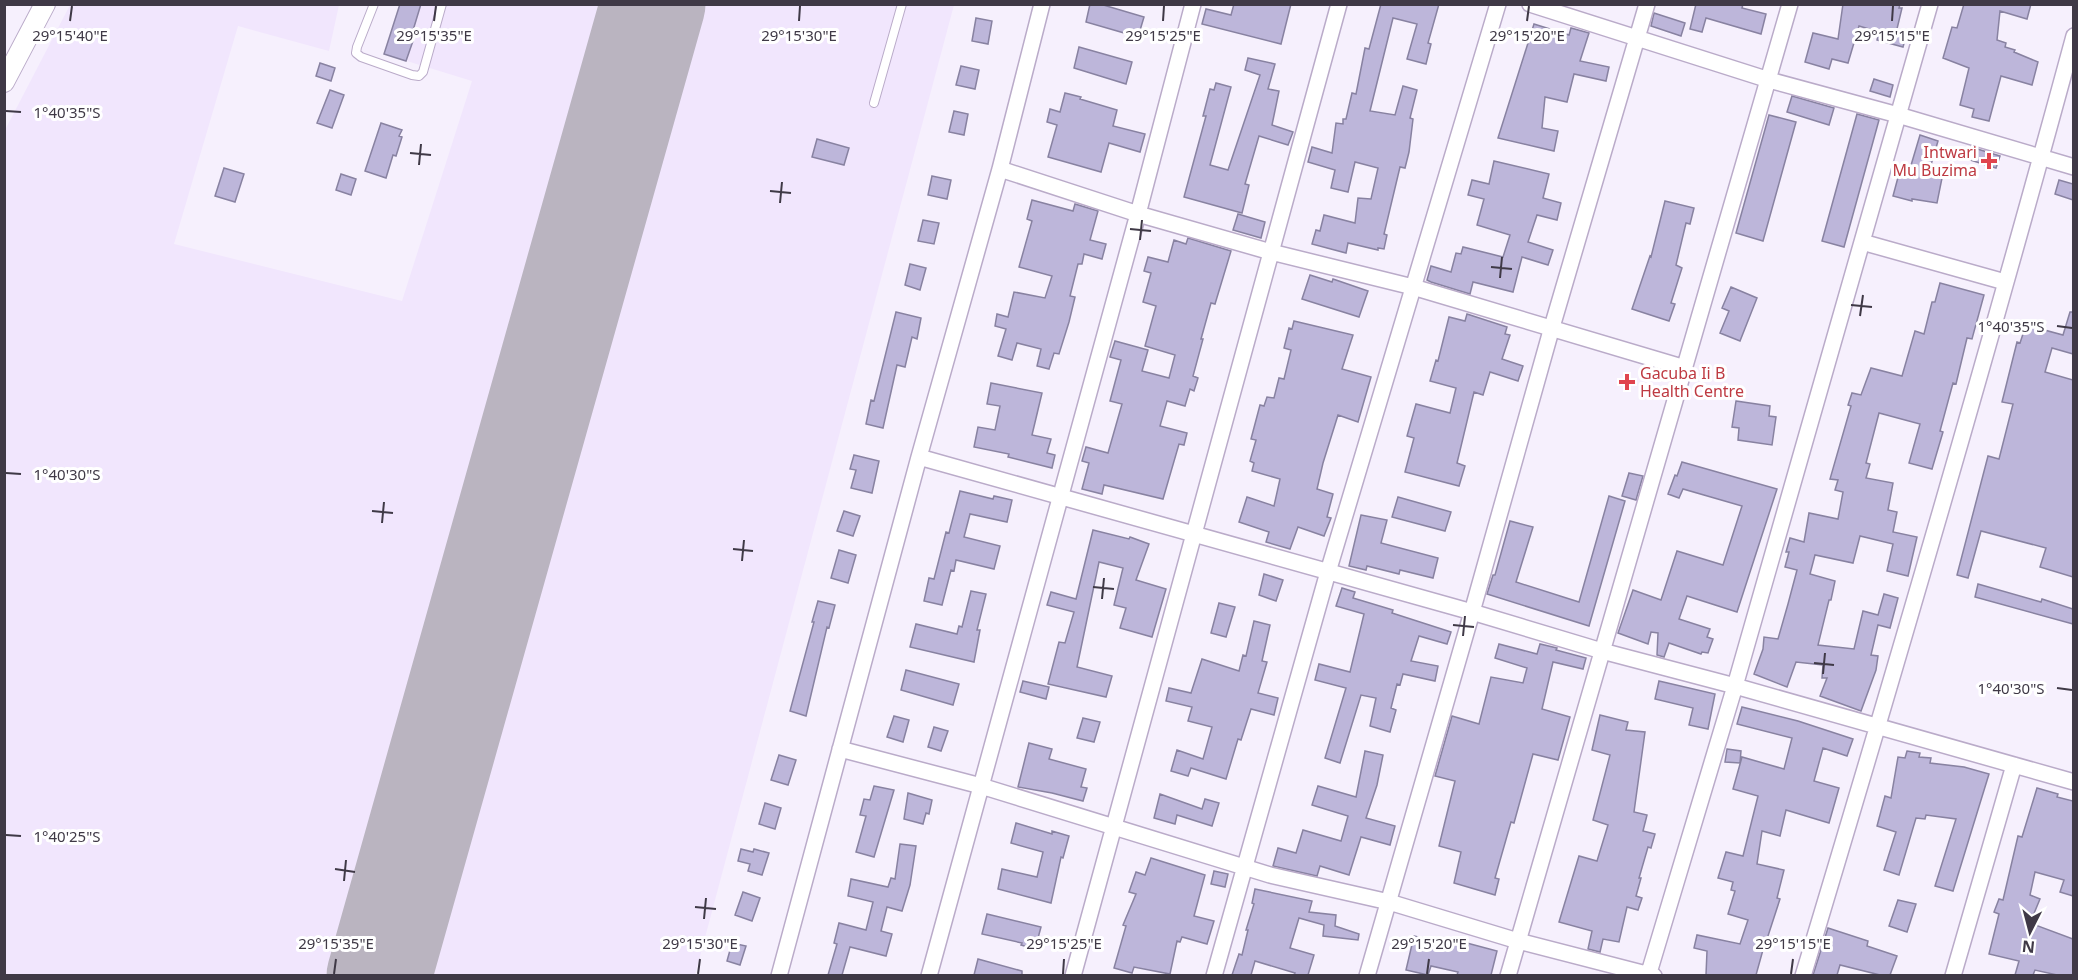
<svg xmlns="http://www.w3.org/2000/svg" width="2078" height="980" font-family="'Noto Sans',sans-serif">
<rect width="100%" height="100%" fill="#f6f0fd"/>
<!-- built -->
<path fill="#f1e6fd" d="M70 5H339L329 51 238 26 174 244 402 301 472 81 384 54 400 5H954L695 975H5L4 132Z"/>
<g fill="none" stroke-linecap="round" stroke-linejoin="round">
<!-- runway -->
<path stroke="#bab4c0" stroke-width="105" d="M379 976 653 4"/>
</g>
<!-- building -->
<path fill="#bdb6da" stroke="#8882a1" stroke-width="1.5" d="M400 4H421L411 37 414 38 406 61 384 54Z
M1090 4H1100L1144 17 1138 37 1086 22Z
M1234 4H1291L1281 44 1202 24 1206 9 1231 15Z
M1381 4H1439L1428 43 1431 44 1426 64 1407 59 1417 24 1393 18 1370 111 1395 115 1403 86 1417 90 1410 118 1413 119 1409 152 1405 168 1400 167 1384 234 1387 235 1384 249 1378 248V250L1348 243 1346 253 1312 244 1316 230 1320 231 1324 215 1355 223 1358 198 1371 199 1378 168 1355 162 1348 192 1331 188 1335 170 1308 162 1312 147 1332 153 1336 123 1343 124V119H1346L1352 93 1356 94 1365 48 1369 49Z
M1696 4H1743L1742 8 1766 14 1761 34 1706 18 1702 32 1690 29Z
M1843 4H1900L1899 8H1902L1896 33 1906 36 1903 47 1877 40 1879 32 1859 26 1848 63 1832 59 1829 69 1805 62 1813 33 1838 39Z
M1964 4H2031L2027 19 2000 11 1997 40 2006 43 2005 47 2015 50 2014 52 2038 62 2032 85 2001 76 1989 121 1972 117 1974 109 1960 105 1969 68 1943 58 1952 27 1957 28Z
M1654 13 1685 23 1681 36 1651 26Z
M976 18 992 21 988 44 972 41Z
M1534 24 1569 35 1571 28 1589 33 1580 61 1609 67 1606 81 1574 74 1567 102 1545 97 1542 128 1558 131 1554 151 1498 138Z
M1079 47 1132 62 1126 84 1074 68Z
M1248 58 1275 64 1268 89 1279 91 1272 125 1293 132 1288 145 1259 136 1245 184 1249 185 1242 213 1184 197 1206 116H1203L1210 89 1214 90 1216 83 1231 87 1210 165 1228 170 1260 75 1245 70Z
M320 63 335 68 331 81 316 76Z
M961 66 979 70 975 89 956 85Z
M1874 79 1893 85 1890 97 1870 91Z
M330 90 344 95 332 128 317 123Z
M1065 93 1081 97 1080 99 1117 110 1113 126 1145 134 1140 152 1109 143 1101 172 1048 157 1057 125 1047 122 1050 109 1060 112Z
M1792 96 1834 108 1829 125 1787 112Z
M954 111 968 114 964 135 949 132Z
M1857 114 1879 120 1844 247 1822 241Z
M1769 115 1796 122 1763 241 1736 233Z
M381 123 402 130 399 136 402 137 396 156 393 155 386 178 365 171Z
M1920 135 1938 141 1928 175 1942 178 1937 203 1912 199V201L1893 196 1900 170 1909 172Z
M817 139 849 148 844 165 812 157Z
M1971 147 2000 156 1996 168 1967 159Z
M1494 161 1549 174 1543 198 1561 203 1557 220 1537 215 1528 242 1553 250 1548 265 1522 257 1513 292 1473 282 1470 294 1431 282 1427 280 1431 266 1451 272 1456 253 1461 254 1463 247 1503 257 1510 235 1477 225 1484 199 1468 195 1472 180 1489 184Z
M224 168 244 174 235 202 215 196Z
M341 174 356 179 351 195 336 190Z
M932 176 951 180 947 199 928 195Z
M2059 180 2073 184V200L2055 194Z
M1032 200 1073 211 1075 204 1098 211 1090 240 1106 244 1102 259 1084 254 1082 264H1078L1070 296 1075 297 1069 322 1059 354 1054 353 1049 369 1037 366 1041 349 1017 343 1012 360 998 356 1006 329 995 326 997 314 1008 317 1014 292 1045 298 1052 276 1019 267 1032 221 1027 219Z
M1665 201 1694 208 1690 224 1686 223 1676 265 1682 268 1671 303 1675 304 1669 321 1632 309 1650 256 1651 257Z
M1238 214 1265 222 1261 238 1233 230Z
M923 220 939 223 934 244 918 241Z
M1188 238 1231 251 1215 304 1211 303 1201 339H1203L1193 376 1198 378 1194 391 1190 389 1185 406 1167 401 1160 426 1187 433 1184 445 1179 444 1163 499 1104 485 1102 494 1082 489 1089 463 1082 461 1086 447 1108 453 1122 404 1110 401 1121 360 1110 357 1115 341 1148 350 1142 371 1169 378 1175 355 1145 346 1156 306 1143 302 1151 273 1144 271 1148 257 1168 262 1174 240 1186 244Z
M910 264 926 268 920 290 905 285Z
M1310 275 1332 282 1333 279 1368 291 1359 317 1302 299Z
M1940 283 1984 295 1972 339 1967 338 1956 384 1953 383 1940 431 1943 432 1932 469 1909 463 1920 424 1879 413 1866 463 1870 464 1866 478 1893 483 1888 510 1897 512 1893 532 1917 537 1908 576 1887 571 1893 544 1860 536 1853 563 1815 555 1810 574 1835 581 1831 600H1829L1818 645 1854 649 1863 611 1878 615 1884 594 1898 598 1890 628 1878 625 1871 655 1878 656 1876 670 1861 711 1820 696 1827 678H1822L1823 665 1796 662 1787 687 1754 674 1763 649 1764 637 1778 639 1788 604 1797 570 1785 567 1789 552H1786L1790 538 1804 542 1809 513 1838 519 1843 492 1835 490 1838 480 1830 479 1851 406 1848 405 1852 393 1861 395 1871 368 1902 376 1915 331 1924 334 1932 302H1935Z
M1731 287 1757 298 1740 341 1720 333 1729 311 1722 308Z
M896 312 921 318 917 339 912 337 905 367 897 365 883 428 866 424 871 400 874 401Z
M2070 312H2073V354L2052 348 2045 372 2073 380V577L2040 567 2046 548 1981 531 1968 578 1957 575 1988 456 1999 459 2013 404 2002 402 2017 342 2020 343 2026 325 2063 335Z
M1467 314 1507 327 1505 334 1510 335 1502 359 1523 366 1518 381 1490 372 1483 395 1474 392 1457 463 1465 466 1459 486 1405 472 1414 438 1407 436 1416 404 1450 413 1456 388 1430 381 1436 360 1438 361 1449 317 1465 321Z
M1294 321 1353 335 1342 369 1371 377 1358 422 1338 415 1323 463 1317 489 1333 494 1327 517 1331 518 1324 536 1298 527 1290 549 1266 542 1269 532 1239 522 1247 497 1274 506 1280 479 1252 471 1254 463 1250 461 1256 440 1251 439 1260 405 1264 406 1267 397 1274 398 1279 378 1284 379 1291 350 1284 348 1289 328 1292 329Z
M991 383 1042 393 1032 435 1051 439 1047 453 1055 455 1052 468 1008 457 1009 454 974 447 978 427 995 430 1000 406 987 404Z
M1736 401 1770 406 1769 416 1776 417 1772 445 1738 440 1739 428 1732 427Z
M854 455 879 461 872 493 851 488 856 470 850 469Z
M1682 462 1777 489 1737 612 1687 596 1679 619 1710 629 1707 637 1713 639 1708 653 1702 652 1701 654 1669 643 1664 657 1657 655 1658 633 1651 632 1648 644 1618 633 1633 590 1661 600 1677 551 1723 565 1742 506 1683 489 1679 498 1668 494 1675 475 1677 476Z
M1629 473 1643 476 1636 500 1622 496Z
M960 491 993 499 994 496 1012 500 1007 522 970 514 964 537 1000 546 994 569 956 560 954 571 951 570 942 605 924 601 929 578 934 579 946 532 949 533Z
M1609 496 1625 501 1589 626 1487 594 1493 575H1495L1510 521 1533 527 1516 582 1579 602Z
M1398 497 1451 512 1445 531 1392 517Z
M844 511 860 516 853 536 837 531Z
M1361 515 1387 520 1381 543 1438 558 1433 578 1400 570 1399 574 1367 566 1366 570 1349 566Z
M1093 530 1129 539 1130 537 1149 544 1136 580 1166 589 1152 637 1120 628 1126 608 1114 605 1123 568 1099 562 1077 667 1112 676 1106 697 1048 684 1059 642 1065 643 1074 612 1047 605 1051 592 1076 599Z
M839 550 856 555 848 583 831 578Z
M1264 574 1283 580 1276 601 1259 595Z
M1978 584 2041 602 2042 599 2073 609V624L1975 597Z
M1342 588 1355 592 1353 598 1393 610 1392 613 1451 632 1447 644 1419 636 1411 661 1438 666 1435 681 1403 674 1400 685 1397 684 1391 708 1396 710 1390 732 1370 726 1376 698 1361 695 1340 763 1325 758 1346 688 1315 680 1319 664 1350 672 1364 614 1336 606Z
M971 591 986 594 977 630H980L974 662 910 647 916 624 957 634 959 626 962 627Z
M818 601 835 605 829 628 827 627 806 716 790 711 814 622H812Z
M1219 603 1235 607 1226 637 1211 633Z
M1254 621 1270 625 1262 661 1267 662 1258 693 1278 698 1274 715 1251 709 1241 740 1238 739 1226 779 1191 768 1188 776 1171 771 1177 750 1203 759 1212 727 1188 721 1192 707 1166 701 1169 688 1191 693 1202 659 1239 671 1243 655 1246 656Z
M1499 644 1537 654 1540 644 1557 648 1556 650 1586 658 1583 669 1553 662 1542 709 1570 717 1558 760 1533 754 1514 823 1511 822 1495 878 1499 879 1495 895 1454 883 1461 852 1439 846 1455 781 1435 776 1452 716 1479 724 1491 677 1523 683 1527 668 1495 658Z
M906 670 959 684 953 705 901 690Z
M1023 681 1049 687 1046 699 1020 692Z
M1659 681 1715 694 1708 729 1689 725 1693 708 1655 699Z
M1742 707 1798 721 1853 739 1847 756 1823 748 1814 781 1839 788 1829 823 1786 810 1780 836 1762 831 1757 864 1784 870 1777 898 1780 899 1767 939H1766L1756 975H1706L1707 951 1694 948 1697 935 1740 944 1748 920 1728 914 1735 891 1731 890 1733 882 1718 878 1726 852 1743 856 1758 796 1733 789 1742 757 1784 769 1792 738 1737 724Z
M1600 715 1628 722 1626 730 1645 732 1634 812 1647 815 1643 831 1655 834 1651 848 1648 847 1639 878H1641L1636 896 1642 898 1638 910 1627 907 1619 942 1603 939 1600 952 1588 949 1592 931 1559 922 1579 856 1597 861 1608 825 1593 820 1610 755 1592 750Z
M894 716 909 720 903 742 887 737Z
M1083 718 1100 722 1094 742 1077 738Z
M934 727 948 731 941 751 928 747Z
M1029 743 1052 749 1049 759 1086 769 1081 787 1087 788 1083 801 1052 793 1018 787Z
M1727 749 1741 751 1740 763 1725 762Z
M1365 751 1383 755 1377 785 1366 818 1395 826 1390 845 1361 837 1349 875 1320 866 1317 876 1273 866 1278 848 1296 853 1303 830 1341 841 1348 816 1312 805 1318 786 1356 797Z
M1907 751 1920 753 1919 757 1931 758 1930 763 1964 767 1989 774 1953 891 1935 886 1956 819 1926 815 1925 819 1916 818 1899 875 1884 870 1896 832 1877 826 1885 796 1891 798 1898 757 1905 758Z
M779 755 796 760 788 785 771 780Z
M874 786 894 790 874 857 856 852 866 816 860 815 864 799 870 800Z
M2037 788 2058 794 2057 797 2073 801V896L2060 892 2064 880 2035 872 2030 895 2040 899 2030 923 2073 939V975H2057L2035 970 2033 975H2015L2019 961 1989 954 1999 914 1994 912 1999 899 2003 900 2018 836 2022 837Z
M908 793 932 800 929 814 926 813 923 824 904 819Z
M1160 794 1202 809 1205 799 1219 803 1212 826 1177 815 1175 824 1154 818Z
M765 803 781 808 775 829 759 824Z
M1016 823 1052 834V831L1069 836 1063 858 1061 857 1051 903 998 889 1002 869 1037 877 1043 852 1011 843Z
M900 844 916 846 910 885 902 911 887 907 881 931 892 934 886 956 850 947 842 975H828L837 944 834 943 839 923 866 930 873 902 848 896 851 879 888 887 891 878 895 879Z
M741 849 753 852 754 849 769 853 762 875 748 871 750 864 738 861Z
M1151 858 1205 875 1194 916 1214 921 1207 944 1182 937 1180 942 1177 941 1170 974 1134 967 1132 973 1114 968 1126 926 1123 925 1136 894 1129 892 1136 872 1145 875Z
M1214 871 1228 874 1225 887 1211 884Z
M1255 889 1312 901 1309 912 1336 915 1335 926 1359 934 1358 940 1323 936 1324 925 1299 918 1290 948 1314 955 1308 975H1294L1295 973 1255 961 1251 975H1232L1239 954 1242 955 1248 930H1246L1254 904 1252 903Z
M743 892 760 898 752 921 735 915Z
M1898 900 1916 904 1907 932 1889 926Z
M987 914 1041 927 1035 949 1021 945 1022 943 982 934Z
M1828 928 1868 941 1867 946 1897 956 1890 975H1880L1840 965 1837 975H1813Z
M1414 936 1447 944 1448 938 1497 951 1491 975H1457L1458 972 1431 966 1428 975 1406 970Z
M732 943 746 946 740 965 727 961Z
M978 959 1022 971V975H974Z"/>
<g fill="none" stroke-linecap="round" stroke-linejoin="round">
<!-- service casing -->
<g stroke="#baabc9" stroke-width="10">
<path id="service" d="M374 4 357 47 356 53 361 57 412 75 419 76 423 72 442 4
M874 103 902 4"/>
</g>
<!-- minor casing -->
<g stroke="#baabc9" stroke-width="18">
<path id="minor" d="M1530 4 1769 80 1898 115 2074 167
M1000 169 1138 214 1271 252 1413 287 1685 368
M1862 242 2005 282
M919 457 1472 612 1602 651 1735 686 2074 782
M840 749 981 786 1270 875 1389 902 1518 941 1654 976
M779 976 919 457 1000 169 1042 4
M929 976 1138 214 1193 4
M1073 976 1339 4
M1214 976 1328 572 1498 4
M1367 976 1472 612 1552 327 1647 4
M1508 976 1790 4
M1648 976 1735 686 1930 4
M1803 976C1897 664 1989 350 2074 36
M1953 976 2014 765"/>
</g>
<!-- tertiary casing -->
<g stroke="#baabc9" stroke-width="22">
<path id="tertiary" d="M4 82 45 4"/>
</g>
<!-- service -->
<use href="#service" stroke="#fff" stroke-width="8"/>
<!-- minor -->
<use href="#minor" stroke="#fff" stroke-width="15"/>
<!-- tertiary -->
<use href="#tertiary" stroke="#fff" stroke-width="20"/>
</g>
<!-- ticks -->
<path fill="none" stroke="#3f3946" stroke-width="2" d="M70 21 72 6M434 21 436 6M799 21 800 6M1163 21 1164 6M1527 21 1529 6M1892 21 1893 6M6 111 21 112M410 153 431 155M419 165 421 144M770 191 791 193M780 203 782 182M1130 229 1151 231M1140 240 1142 220M1491 267 1512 269M1500 278 1502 257M1851 305 1872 307M1860 316 1863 295M2057 326 2072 328M6 473 21 474M372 511 393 513M382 523 384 502M733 549 753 551M742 561 744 540M1093 587 1114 589M1102 599 1104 578M1453 625 1474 627M1463 636 1465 616M1814 663 1834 665M1823 674 1825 653M2057 688 2072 690M6 835 21 836M335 869 355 872M344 881 346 860M695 907 716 909M704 919 706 898M334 974 336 959M698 974 700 959M1063 974 1064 959M1427 974 1429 959M1791 974 1793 959"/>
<!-- markers -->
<g fill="#e0444e" stroke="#fff" stroke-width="2">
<path d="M1986 152h6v6h6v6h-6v6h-6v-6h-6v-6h6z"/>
<path d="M1624 373h6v6h6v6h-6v6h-6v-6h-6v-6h6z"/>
</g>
<g text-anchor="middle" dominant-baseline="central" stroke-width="6" stroke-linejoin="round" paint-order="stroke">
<!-- health labels -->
<g font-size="16" fill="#be3a42" stroke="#fff" text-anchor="end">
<text x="1977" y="152">Intwari<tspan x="1977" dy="18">Mu Buzima</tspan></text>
<text x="1640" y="373" text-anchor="start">Gacuba Ii B<tspan x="1640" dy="18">Health Centre</tspan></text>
</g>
</g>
<g font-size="15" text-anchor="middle" fill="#3f3946" stroke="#fff" stroke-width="6" stroke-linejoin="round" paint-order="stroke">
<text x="70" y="41">29°15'40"E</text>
<text x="434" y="41">29°15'35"E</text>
<text x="799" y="41">29°15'30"E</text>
<text x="1163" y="41">29°15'25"E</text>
<text x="1527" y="41">29°15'20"E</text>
<text x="1892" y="41">29°15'15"E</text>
<text x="67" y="118">1°40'35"S</text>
<text x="2011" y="332">1°40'35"S</text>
<text x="67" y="480">1°40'30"S</text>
<text x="2011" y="694">1°40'30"S</text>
<text x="67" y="842">1°40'25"S</text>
<text x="336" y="949">29°15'35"E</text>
<text x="700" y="949">29°15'30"E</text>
<text x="1064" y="949">29°15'25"E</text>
<text x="1429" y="949">29°15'20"E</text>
<text x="1793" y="949">29°15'15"E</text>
</g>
<!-- border -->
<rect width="2078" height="980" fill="none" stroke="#3f3946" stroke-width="12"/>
<!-- north arrow -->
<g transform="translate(2030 932) rotate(186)" stroke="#ffffff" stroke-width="4.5" paint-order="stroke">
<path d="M0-4.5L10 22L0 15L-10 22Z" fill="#3f3946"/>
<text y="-9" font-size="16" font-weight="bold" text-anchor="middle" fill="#3f3946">N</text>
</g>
</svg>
